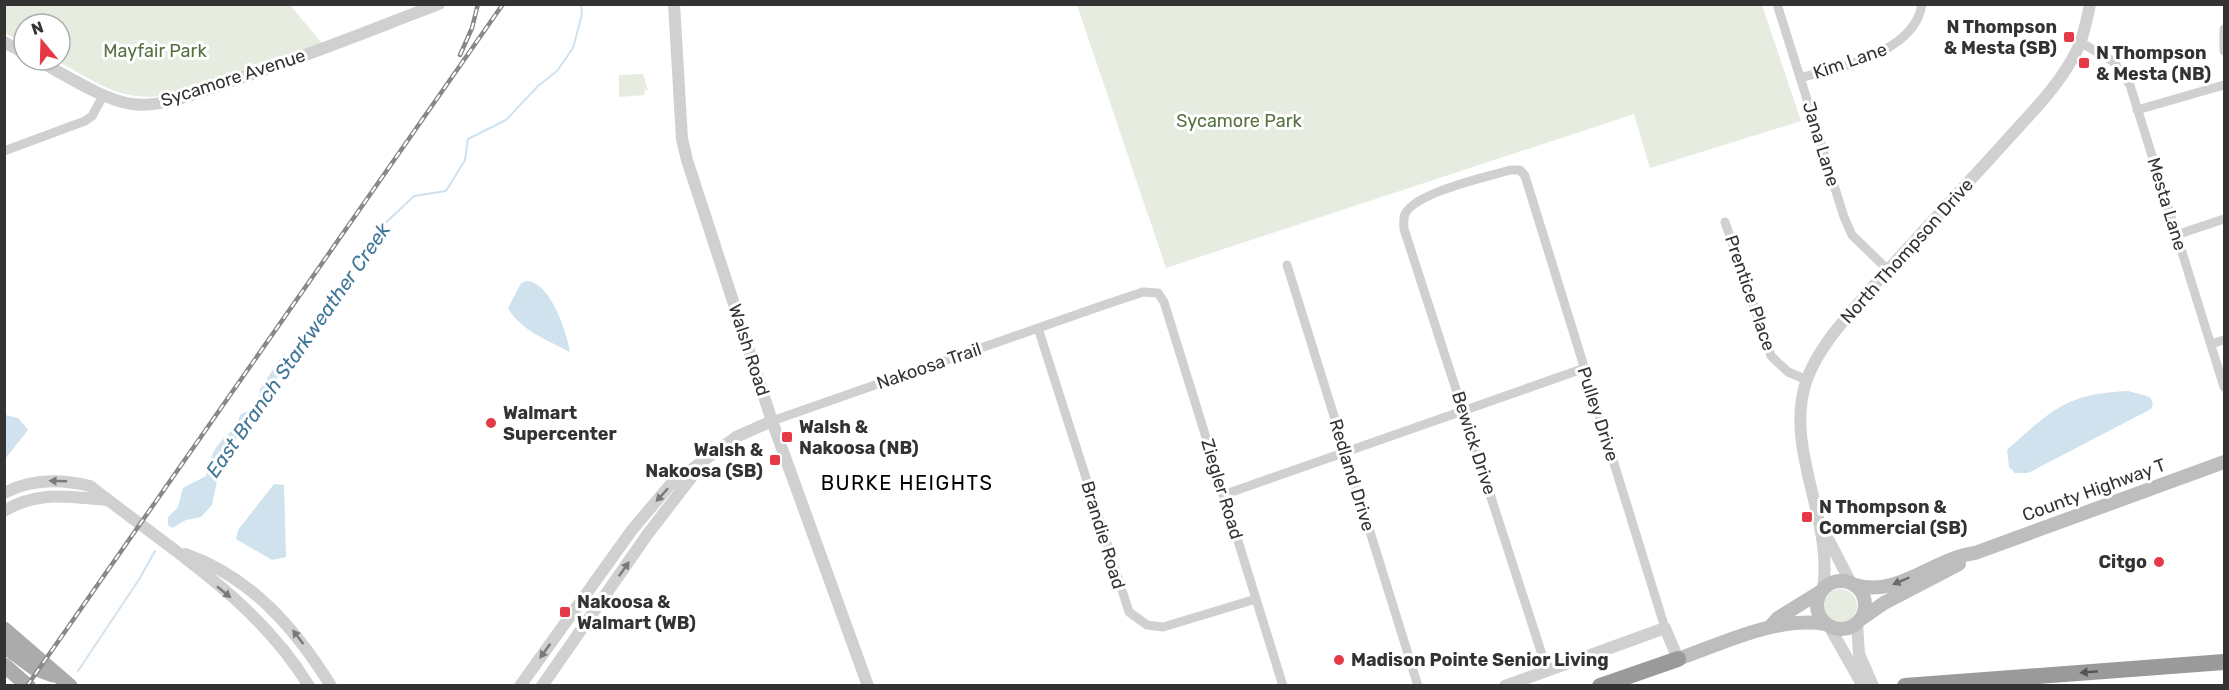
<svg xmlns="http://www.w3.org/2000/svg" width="2229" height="690" font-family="Rubik,sans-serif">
<rect width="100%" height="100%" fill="#fff"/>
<!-- green -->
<path fill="#e6ecdf" d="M4 5H290L325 47 184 92C124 106 106 87 55 60H60V24H24V43L5 33Z
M1077 5H1762L1801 121 1650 168 1634 114 1166 268Z
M643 74 648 90H645L644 95 619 97V75Z
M1823 606a17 17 0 1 1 34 0a17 17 0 1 1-34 0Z"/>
<!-- water -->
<path fill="#cfe2ee" d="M526 281C550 281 567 332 570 352 549 341 520 330 508 308L521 283Z
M284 353 287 364 221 462 212 505 201 517 186 520 172 528 168 525V517L178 507 183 488 206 476C209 465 211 454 218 445 228 432 237 431 240 415L253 408 259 399 260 389Z
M2128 391 2150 397 2153 403 2151 409 2028 473H2015L2009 467 2007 450C2052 410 2065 394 2128 391Z
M5 415 18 418 28 430 5 459Z
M274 484 284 485 286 557 272 560 236 539 238 530Z"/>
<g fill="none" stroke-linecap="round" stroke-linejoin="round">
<!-- stream -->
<path stroke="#cfe2ee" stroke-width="2" d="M285 365 335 298 376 232 414 196 446 191 465 160 468 139 506 120 538 86 557 71 573 48 582 14 581 4
M267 392 278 374
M78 671 140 578 155 551"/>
<!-- minor -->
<path stroke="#d0d0d0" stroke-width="9" d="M1777 4 1844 217 1852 235 1888 270
M2224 29V51
M2080 42 2114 62 2130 85 2224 387
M1800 78C1840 67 1915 53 1922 4
M2137 110 2224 85
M4 151 85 121 92 116 104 94
M1725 222 1771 356 1788 372 1807 380
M2176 235 2224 219
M1287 265 1418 686
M1038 328 1129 612 1147 625 1163 627 1256 599
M2211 344 2224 340
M772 421 1104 305 1143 292 1158 293 1164 302 1283 686
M1223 495 1582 369
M1547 670 1404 229C1404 224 1403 218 1405 214 1416 192 1487 177 1510 170H1520L1525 176 1665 628"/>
<!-- tertiary -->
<path stroke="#d0d0d0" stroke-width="12" d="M674 4 682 139 687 160 772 421 868 686
M4 42 24 53
M37 60C64 74 103 100 132 104 163 108 196 93 225 83 297 60 368 31 439 4
M4 493C32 478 61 479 90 486 167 547 257 600 309 686
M4 511C38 490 69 497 107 500
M1825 533 1851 583
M185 554C251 577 295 628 331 686
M1823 589C1834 520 1784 450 1806 382 1817 348 1847 317 1870 290 1915 239 1961 191 2005 142 2031 113 2061 84 2078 48 2084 35 2087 19 2090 4
M1857 623 1859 654 1873 686
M1829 626 1863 686
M520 686 632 530 670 485 736 437 772 421
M542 686 647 535 697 470
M1505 686 1665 628 1678 659"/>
<!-- secondary -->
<path stroke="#bdbdbd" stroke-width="14" d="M1817 605a24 24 0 1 1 48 0a24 24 0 1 1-48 0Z
M1855 585C1898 598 1934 558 1975 553L2224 462
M1861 619 1884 603 1959 564
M1770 627 1778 618 1820 592
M1678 659C1724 643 1776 616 1826 624"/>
<!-- primary -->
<path stroke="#ababab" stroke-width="15" d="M4 629 70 686
M4 646 34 668 53 675
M4 665 28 686"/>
<!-- motorway -->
<path stroke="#9a9a9a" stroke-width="16" d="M1600 686 1678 659
M1905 686 2224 662"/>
<!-- rail casing -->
<g stroke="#888" stroke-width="4.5">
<path id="rail" d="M460 55 472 28 478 4
M27 686 503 4"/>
</g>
<!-- rail -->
<use href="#rail" stroke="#fff" stroke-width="2" stroke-dasharray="7" stroke-linecap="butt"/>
</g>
<!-- one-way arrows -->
<defs><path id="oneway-solid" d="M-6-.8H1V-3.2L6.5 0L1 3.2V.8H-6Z" transform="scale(1.5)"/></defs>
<g fill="#7a7a7a">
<use href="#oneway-solid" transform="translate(58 481) rotate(-178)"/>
<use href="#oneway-solid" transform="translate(662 495) rotate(132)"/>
<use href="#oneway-solid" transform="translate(624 569) rotate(-55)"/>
<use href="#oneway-solid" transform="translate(224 592) rotate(39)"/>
<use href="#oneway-solid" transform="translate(298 637) rotate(-127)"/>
<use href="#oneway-solid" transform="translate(545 651) rotate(126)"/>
</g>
<use fill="#6a6a6a" href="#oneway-solid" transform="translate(1901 581) rotate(157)"/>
<use fill="#525252" href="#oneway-solid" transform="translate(2089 672) rotate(176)"/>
<!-- markers -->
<g fill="#e63946" stroke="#fff" stroke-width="2">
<rect x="2063" y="31" width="12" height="12" rx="3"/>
<rect x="2078" y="57" width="12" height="12" rx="3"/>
<circle cx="491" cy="423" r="6"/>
<rect x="781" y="431" width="12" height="12" rx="3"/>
<rect x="769" y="454" width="12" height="12" rx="3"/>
<rect x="1801" y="511" width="12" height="12" rx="3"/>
<circle cx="2159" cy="562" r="6"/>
<rect x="559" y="606" width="12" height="12" rx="3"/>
<circle cx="1339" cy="660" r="6"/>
</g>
<g text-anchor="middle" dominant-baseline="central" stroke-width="6" stroke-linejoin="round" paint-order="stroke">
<!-- poi labels -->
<g font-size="18" font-weight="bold" fill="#333" stroke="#fff" text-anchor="start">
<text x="2057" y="27" text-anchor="end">N Thompson<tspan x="2057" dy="21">&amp; Mesta (SB)</tspan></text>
<text x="2096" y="53">N Thompson<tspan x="2096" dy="21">&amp; Mesta (NB)</tspan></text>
<text x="503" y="413">Walmart<tspan x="503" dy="21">Supercenter</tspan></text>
<text x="799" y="427">Walsh &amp;<tspan x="799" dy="21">Nakoosa (NB)</tspan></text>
<text x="763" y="450" text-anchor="end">Walsh &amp;<tspan x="763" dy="21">Nakoosa (SB)</tspan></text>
<text x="1819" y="507">N Thompson &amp;<tspan x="1819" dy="21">Commercial (SB)</tspan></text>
<text x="2147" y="562" text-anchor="end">Citgo</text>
<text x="577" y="602">Nakoosa &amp;<tspan x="577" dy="21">Walmart (WB)</tspan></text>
<text x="1351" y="660">Madison Pointe Senior Living</text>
</g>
<!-- park labels -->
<g font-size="18" fill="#56703f" stroke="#fff">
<text x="155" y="51">Mayfair Park</text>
<text x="1239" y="121">Sycamore Park</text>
</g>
<!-- street labels -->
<g font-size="18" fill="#333" stroke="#fff">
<text transform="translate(1850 61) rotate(-19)">Kim Lane</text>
<text transform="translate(233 78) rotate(-18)">Sycamore Avenue</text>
<text transform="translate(1821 144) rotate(73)">Jana Lane</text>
<text transform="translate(2167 204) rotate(73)">Mesta Lane</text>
<text transform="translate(1907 251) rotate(-48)">North Thompson Drive</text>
<text transform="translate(1750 293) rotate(71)">Prentice Place</text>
<text transform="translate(749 350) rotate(72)">Walsh Road</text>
<text transform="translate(929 366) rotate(-19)">Nakoosa Trail</text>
<text transform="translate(1598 414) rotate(72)">Pulley Drive</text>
<text transform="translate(1474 443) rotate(72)">Bewick Drive</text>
<text transform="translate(1352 475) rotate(73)">Redland Drive</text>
<text transform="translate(1222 489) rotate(73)">Ziegler Road</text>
<text transform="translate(2094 490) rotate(-20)">County Highway T</text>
<text transform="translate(1103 535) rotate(73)">Brandie Road</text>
</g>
<!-- water labels -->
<g font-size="20" font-style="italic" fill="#3f7597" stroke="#fff">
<text transform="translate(298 350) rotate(-55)">East Branch Starkweather Creek</text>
</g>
<!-- neighbourhood labels -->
<g font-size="20" letter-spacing="1.5" fill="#000" stroke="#fff">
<text x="907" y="483">BURKE HEIGHTS</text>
</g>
</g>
<!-- border -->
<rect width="2229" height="690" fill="none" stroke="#333333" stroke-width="12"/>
<!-- north arrow -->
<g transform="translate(42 42) rotate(341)"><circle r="28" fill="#ffffff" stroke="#adadad" stroke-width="1.5"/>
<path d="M0-4.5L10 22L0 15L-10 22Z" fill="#e63946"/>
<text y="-9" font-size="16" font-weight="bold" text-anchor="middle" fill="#333333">N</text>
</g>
</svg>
